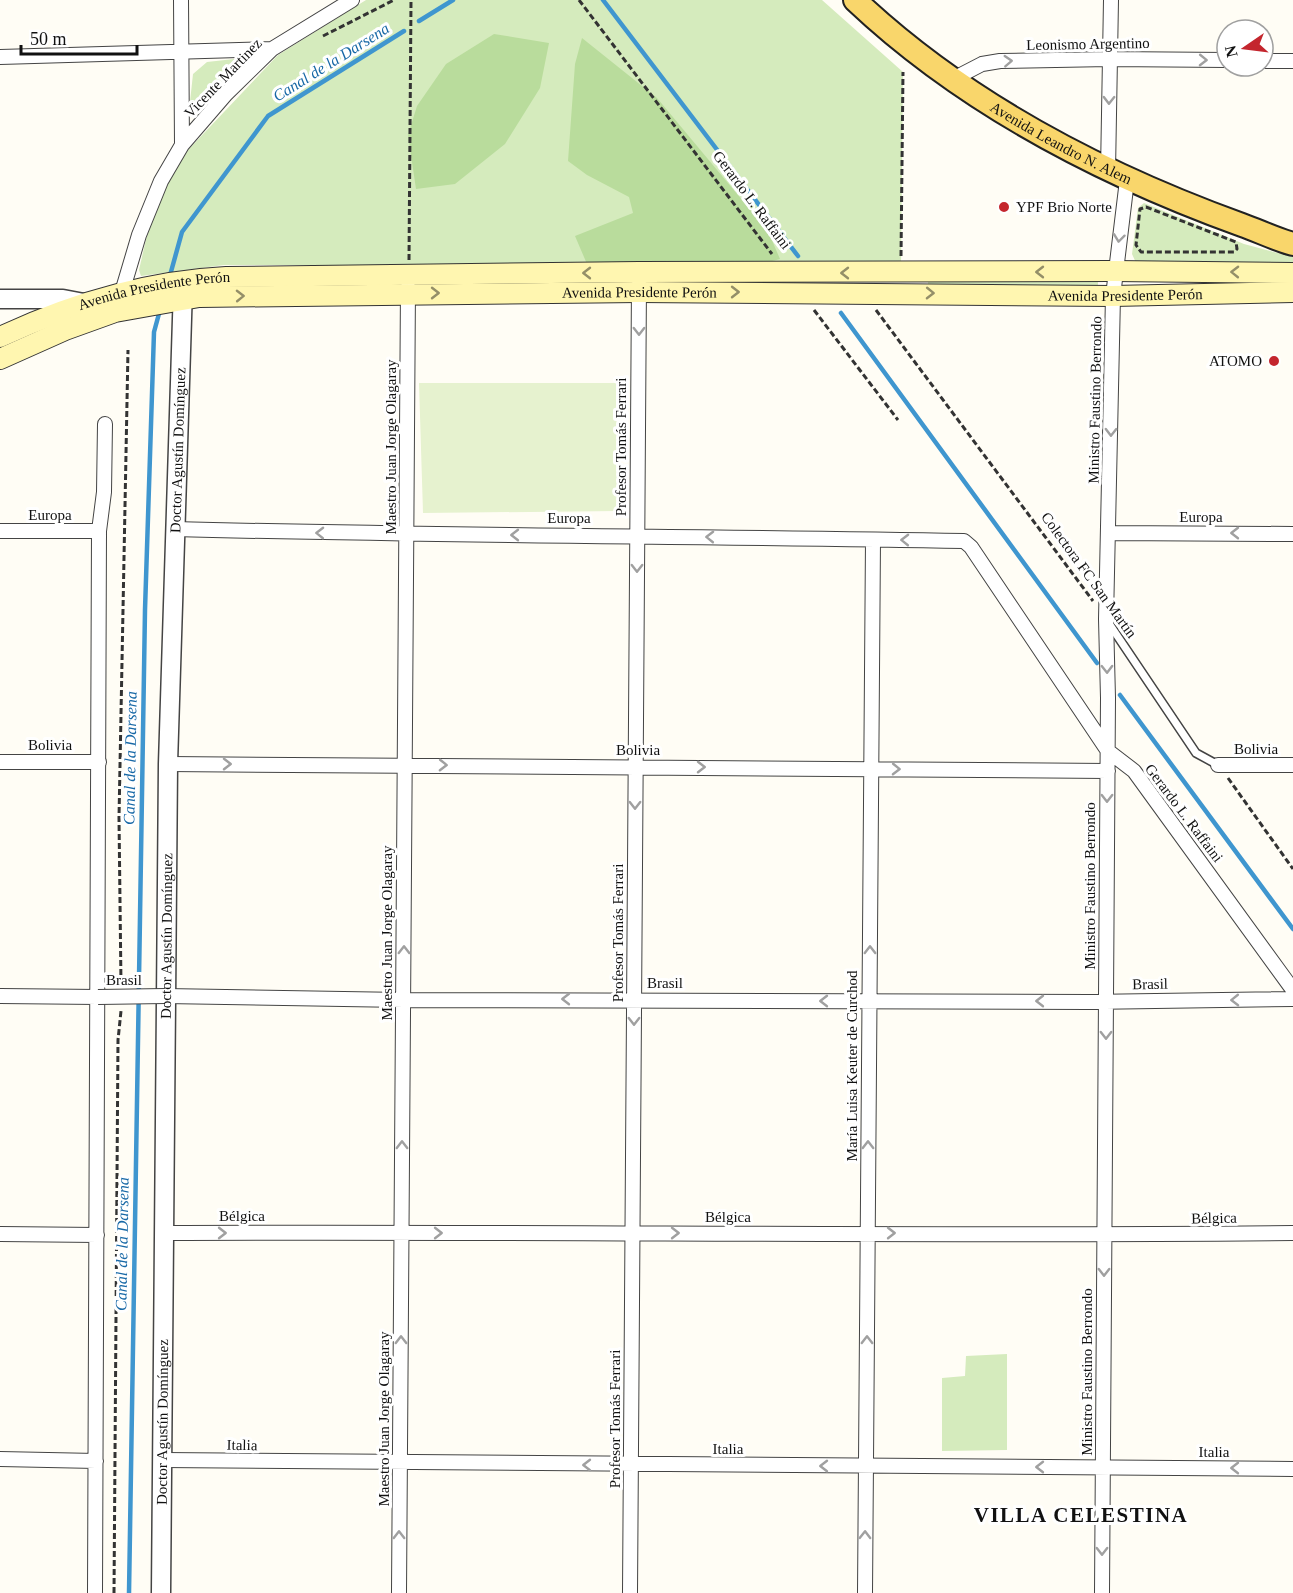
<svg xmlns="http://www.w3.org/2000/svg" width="1293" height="1593" font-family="'Times New Roman',serif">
<rect width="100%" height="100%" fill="#fffdf5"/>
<!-- green -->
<path fill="#d5ebbd" d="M366 0H822L903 72 901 265H224L141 276 139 270 147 235 165 187 187 151 278 55Z
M234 59 241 61 243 67 200 118 189 111 193 74 207 62Z
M1144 203 1244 244 1293 257V266L1137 265 1132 254 1138 208Z
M928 279 1098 281V287L928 285Z
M1007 1354V1450L942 1451V1378L965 1376 966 1356Z"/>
<!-- forest -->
<path fill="#b9dc9c" d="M494 34 549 43 540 88 505 144 455 184 416 189 408 135 417 106 446 64Z
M582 38 657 98 768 231 780 259 757 265 587 264 575 236 633 213 629 197 587 175 568 161 575 64Z"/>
<!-- pitch -->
<path fill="#e6f2cf" d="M419 383H616L618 511 423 513Z"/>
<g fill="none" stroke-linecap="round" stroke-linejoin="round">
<!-- stream -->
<path stroke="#3f96cf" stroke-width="4.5" d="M603 0 798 256
M419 21 453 0
M169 279 182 232 268 116 404 31
M841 313 1097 663
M1120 695 1293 929
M129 1593 145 610 154 332 160 310"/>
<!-- service casing -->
<g stroke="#444" stroke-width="10">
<path id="service" d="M1108 622 1196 753 1218 765"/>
</g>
<!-- minor casing -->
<g stroke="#444" stroke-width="16">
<path id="minor" d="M181 0 182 145
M0 57 272 49
M1263 61H1293
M953 79 982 64 1000 61 1109 59 1227 60
M1108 171 1111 0
M120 299 139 235 161 181 182 145 226 94 272 49 352 0
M174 529C437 536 700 536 964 541L971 547 1108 751 1134 771 1293 990
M0 531H99
M1109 533 1293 534
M0 762H99
M168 764 1108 771
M1218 765H1293
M0 996 98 997
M165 996 403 1000 1089 1002 1293 999
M163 1233C540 1231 916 1237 1293 1233
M0 1234 97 1235
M0 1459 96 1461
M163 1460 1293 1469
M95 1593 99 531 104 492 105 424
M399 1593 408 287
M630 1593 639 284
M865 1593 873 540
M1102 1593 1108 698 1106 619 1113 296 1127 180"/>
</g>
<!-- tertiary casing -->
<g stroke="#444" stroke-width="21">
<g id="tertiary">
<path d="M0 299H63L84 303"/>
<path id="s1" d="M161 1593 168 764 183 287"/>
</g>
</g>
<!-- secondary casing -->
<g stroke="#333" stroke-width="22">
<g id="secondary">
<path id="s2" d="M0 337C73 303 146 281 226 277L639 272 1114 271 1293 273"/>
<path id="s3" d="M0 359 65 330 115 312 199 297 639 292 1113 296 1293 292"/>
</g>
</g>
<!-- primary casing -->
<g stroke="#222" stroke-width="26">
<g id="primary">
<path id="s4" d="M855 0C965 104 1101 174 1242 225 1259 231 1275 239 1293 244"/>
</g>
</g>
<!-- path -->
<path stroke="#333" stroke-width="3" stroke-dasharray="6 3" stroke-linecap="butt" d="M579 0 772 254
M323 36 394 0
M1146 207 1236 242 1237 249 1234 252H1141L1136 245 1140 209Z
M901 256 903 72
M409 260 411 0
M814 310 898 420
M876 310 1093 601
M1228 778 1293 869
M121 984 119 818 128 350
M114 1593 118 1040 121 1011"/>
<!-- service -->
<use href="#service" stroke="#fff" stroke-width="7"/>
<!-- minor -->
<use href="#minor" stroke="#fff" stroke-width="14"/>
<!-- tertiary -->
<use href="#tertiary" stroke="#fff" stroke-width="18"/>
<!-- secondary -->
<use href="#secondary" stroke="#fff6b0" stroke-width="20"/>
<!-- primary -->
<use href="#primary" stroke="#f9d66b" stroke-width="22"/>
<!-- minor-bridge casing -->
<g stroke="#444" stroke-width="16" stroke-linecap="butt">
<path id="minor-bridge" d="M98 997 165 996"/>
</g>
<!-- minor-bridge -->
<use href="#minor-bridge" stroke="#fff" stroke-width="14"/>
</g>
<!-- one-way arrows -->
<defs><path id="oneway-chevron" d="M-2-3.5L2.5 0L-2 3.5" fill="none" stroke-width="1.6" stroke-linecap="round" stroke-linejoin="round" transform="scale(1.5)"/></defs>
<g stroke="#a0a0a0">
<use href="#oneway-chevron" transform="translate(1203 60) rotate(1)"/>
<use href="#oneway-chevron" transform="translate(1008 61) rotate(-3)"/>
<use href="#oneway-chevron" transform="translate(1109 100) rotate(91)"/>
<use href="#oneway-chevron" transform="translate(1119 238) rotate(97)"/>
<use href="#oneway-chevron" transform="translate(639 331) rotate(90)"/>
<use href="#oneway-chevron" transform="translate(1111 432) rotate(91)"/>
<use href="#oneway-chevron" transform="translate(320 533) rotate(-179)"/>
<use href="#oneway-chevron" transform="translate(1235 533) rotate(-180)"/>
<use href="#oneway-chevron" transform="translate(515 535) rotate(180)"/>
<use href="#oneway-chevron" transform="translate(710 537) rotate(-179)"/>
<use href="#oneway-chevron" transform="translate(905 540) rotate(-179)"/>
<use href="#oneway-chevron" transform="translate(637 568) rotate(90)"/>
<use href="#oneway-chevron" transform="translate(1107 669) rotate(89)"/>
<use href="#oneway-chevron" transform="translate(227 764)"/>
<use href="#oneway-chevron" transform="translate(443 765) rotate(1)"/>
<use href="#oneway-chevron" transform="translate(701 767)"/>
<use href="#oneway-chevron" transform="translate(896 769) rotate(1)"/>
<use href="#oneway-chevron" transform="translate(1107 798) rotate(90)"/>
<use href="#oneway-chevron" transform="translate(635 805) rotate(90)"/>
<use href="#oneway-chevron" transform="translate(404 950) rotate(-90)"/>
<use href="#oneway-chevron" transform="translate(870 950) rotate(-90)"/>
<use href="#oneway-chevron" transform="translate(566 999) rotate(180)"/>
<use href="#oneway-chevron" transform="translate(1235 1000) rotate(179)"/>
<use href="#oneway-chevron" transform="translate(824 1001) rotate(-180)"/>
<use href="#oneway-chevron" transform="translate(1040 1001) rotate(-180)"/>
<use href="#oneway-chevron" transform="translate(634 1021) rotate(90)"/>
<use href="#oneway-chevron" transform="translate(1106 1035) rotate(90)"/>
<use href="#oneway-chevron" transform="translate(402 1145) rotate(-90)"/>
<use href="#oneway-chevron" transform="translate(868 1145) rotate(-90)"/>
<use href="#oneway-chevron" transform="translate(222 1233)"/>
<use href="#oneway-chevron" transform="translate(438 1233)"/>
<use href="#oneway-chevron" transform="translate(675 1233)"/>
<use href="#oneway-chevron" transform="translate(891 1233)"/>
<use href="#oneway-chevron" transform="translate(1104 1272) rotate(90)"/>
<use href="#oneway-chevron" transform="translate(401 1340) rotate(-90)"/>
<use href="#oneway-chevron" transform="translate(867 1340) rotate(-90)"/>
<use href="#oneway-chevron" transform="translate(587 1465) rotate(-180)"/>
<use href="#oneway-chevron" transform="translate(824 1466) rotate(-180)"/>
<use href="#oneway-chevron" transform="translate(1040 1467) rotate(-180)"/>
<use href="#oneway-chevron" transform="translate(1235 1468) rotate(-180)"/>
<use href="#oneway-chevron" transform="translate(399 1535) rotate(-90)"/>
<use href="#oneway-chevron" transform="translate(865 1535) rotate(-89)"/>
<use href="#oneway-chevron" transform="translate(1102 1551) rotate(90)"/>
</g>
<g stroke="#948f68">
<use href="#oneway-chevron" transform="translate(1040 272) rotate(180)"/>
<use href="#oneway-chevron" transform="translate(1235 272) rotate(-179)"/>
<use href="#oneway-chevron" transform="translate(587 273) rotate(180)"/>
<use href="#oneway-chevron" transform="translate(845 273) rotate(180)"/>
<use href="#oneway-chevron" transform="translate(735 292)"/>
<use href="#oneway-chevron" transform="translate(435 293)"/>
<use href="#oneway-chevron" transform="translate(930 293) rotate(1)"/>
<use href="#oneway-chevron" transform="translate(240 296) rotate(-1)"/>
</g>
<!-- markers -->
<g fill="#c4262e" stroke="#fff" stroke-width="2">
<circle cx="1004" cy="207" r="6"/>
<circle cx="1274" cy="361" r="6"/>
</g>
<g text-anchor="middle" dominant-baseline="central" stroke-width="6" stroke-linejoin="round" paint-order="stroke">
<!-- street labels -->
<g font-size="15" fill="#111" stroke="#fff">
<text transform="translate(1088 44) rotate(-1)">Leonismo Argentino</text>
<text transform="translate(223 78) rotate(-46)">Vicente Martinez</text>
<text stroke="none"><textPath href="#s4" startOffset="252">Avenida Leandro N. Alem</textPath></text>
<text transform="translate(752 200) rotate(53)">Gerardo L. Raffaini</text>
<text stroke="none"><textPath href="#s2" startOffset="162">Avenida Presidente Perón</textPath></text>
<text stroke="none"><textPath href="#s3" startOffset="650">Avenida Presidente Perón</textPath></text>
<text stroke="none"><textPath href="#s3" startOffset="1136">Avenida Presidente Perón</textPath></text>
<text transform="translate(1095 400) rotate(-89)">Ministro Faustino Berrondo</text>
<text transform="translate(391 447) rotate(-90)">Maestro Juan Jorge Olagaray</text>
<text transform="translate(621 447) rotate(-90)">Profesor Tomás Ferrari</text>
<text stroke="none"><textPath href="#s1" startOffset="1143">Doctor Agustín Domínguez</textPath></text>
<text x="50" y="515">Europa</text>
<text x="1201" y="517">Europa</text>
<text x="569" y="518">Europa</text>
<text transform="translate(1089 575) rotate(54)">Colectora FC San Martín</text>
<text x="50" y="745">Bolivia</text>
<text x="1256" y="749">Bolivia</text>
<text x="638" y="750">Bolivia</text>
<text transform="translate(1184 813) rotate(53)">Gerardo L. Raffaini</text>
<text transform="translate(1090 886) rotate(-90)">Ministro Faustino Berrondo</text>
<text transform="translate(387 933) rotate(-90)">Maestro Juan Jorge Olagaray</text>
<text transform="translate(618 933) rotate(-90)">Profesor Tomás Ferrari</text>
<text stroke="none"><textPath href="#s1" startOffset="657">Doctor Agustín Domínguez</textPath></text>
<text x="124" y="980">Brasil</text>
<text x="665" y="983">Brasil</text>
<text transform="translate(1150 984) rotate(-1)">Brasil</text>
<text transform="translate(852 1066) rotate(-90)">María Luisa Keuter de Curchod</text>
<text x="242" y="1216">Bélgica</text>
<text x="728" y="1217">Bélgica</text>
<text transform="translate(1214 1218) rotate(-1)">Bélgica</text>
<text transform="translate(1087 1372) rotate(-90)">Ministro Faustino Berrondo</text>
<text transform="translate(384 1419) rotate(-90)">Maestro Juan Jorge Olagaray</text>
<text transform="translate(615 1419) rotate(-90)">Profesor Tomás Ferrari</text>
<text stroke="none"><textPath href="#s1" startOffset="171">Doctor Agustín Domínguez</textPath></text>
<text transform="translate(242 1445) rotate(1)">Italia</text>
<text x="728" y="1449">Italia</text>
<text x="1214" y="1452">Italia</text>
</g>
<!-- poi labels -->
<g font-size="15" fill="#111" stroke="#fff" text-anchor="start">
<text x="1016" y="207">YPF Brio Norte</text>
<text x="1262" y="361" text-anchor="end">ATOMO</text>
</g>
<!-- water labels -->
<g font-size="16" font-style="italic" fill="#1768a6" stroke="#fff">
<text transform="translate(331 62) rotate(-32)">Canal de la Darsena</text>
<text transform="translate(130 758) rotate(-89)">Canal de la Darsena</text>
<text transform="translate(122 1244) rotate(-89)">Canal de la Darsena</text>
</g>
<!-- district labels -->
<g font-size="21" font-weight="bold" letter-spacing="1.5" fill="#111" stroke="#fff">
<text x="1081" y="1515">VILLA CELESTINA</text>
</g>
</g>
<!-- north arrow -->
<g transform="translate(1245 48) rotate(256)"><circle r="28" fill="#ffffff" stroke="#a0a0a0" stroke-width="1.5"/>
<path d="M0-4.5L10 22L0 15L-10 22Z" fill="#c4262e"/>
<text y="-9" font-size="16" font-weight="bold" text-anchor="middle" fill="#111111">N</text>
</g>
<!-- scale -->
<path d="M21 45v9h116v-9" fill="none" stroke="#111111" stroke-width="3"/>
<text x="30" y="45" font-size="18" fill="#111111" stroke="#ffffff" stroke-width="4.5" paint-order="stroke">50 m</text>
</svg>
